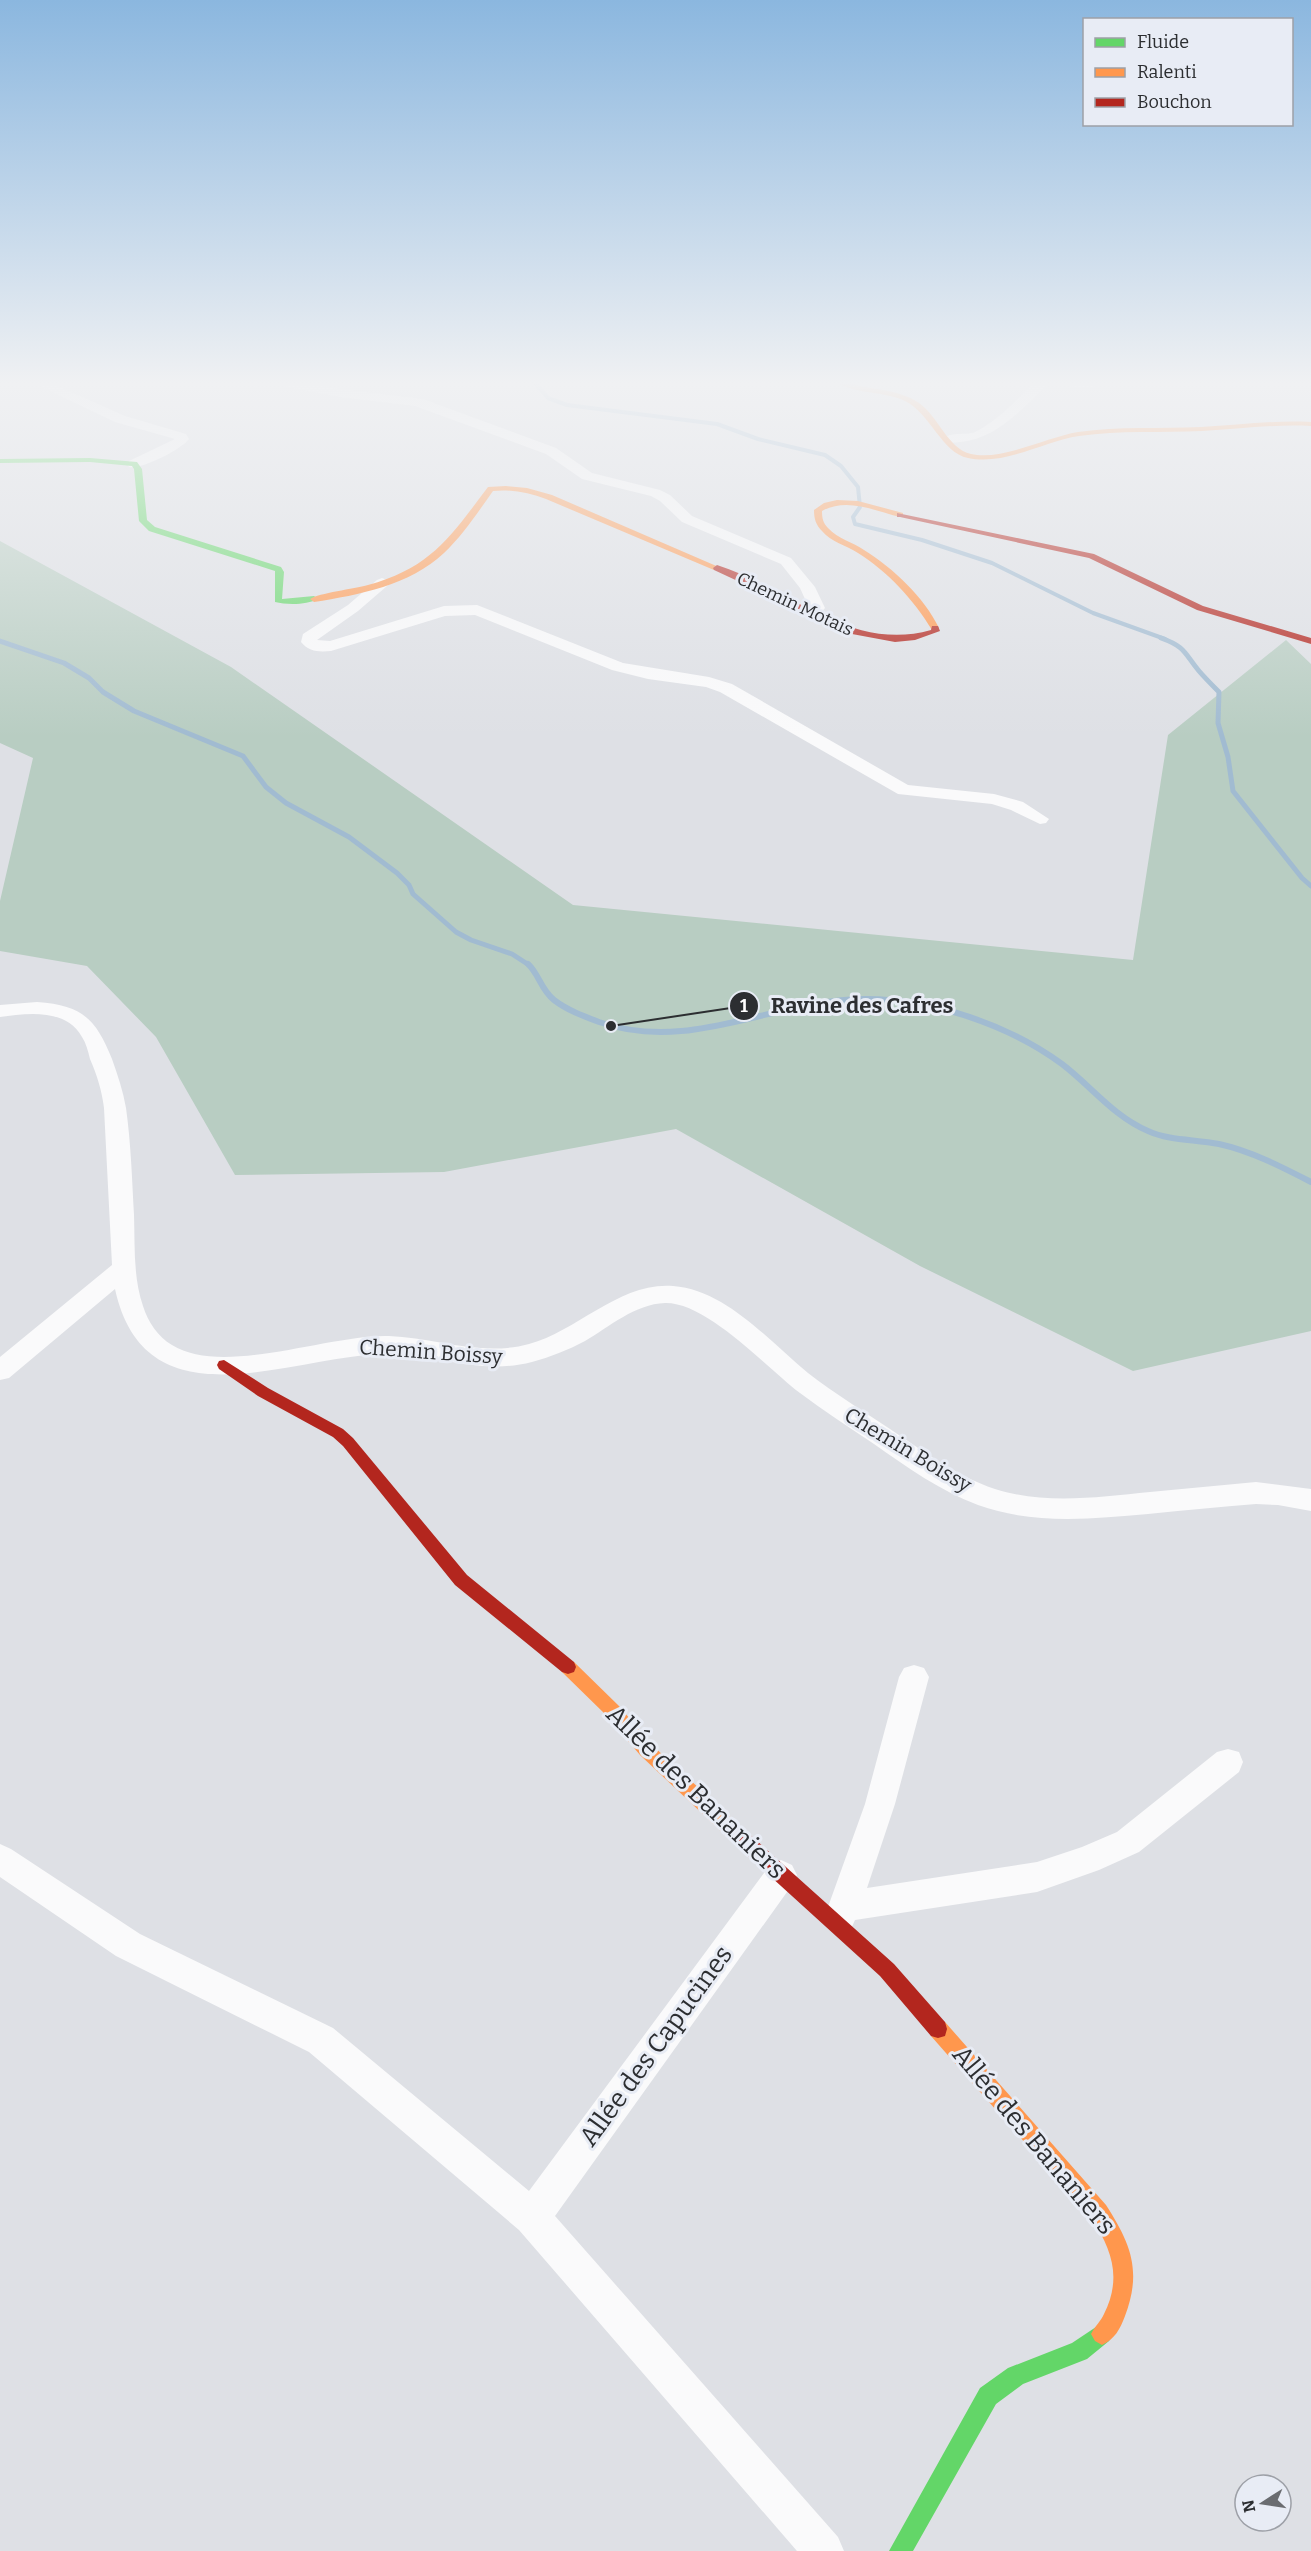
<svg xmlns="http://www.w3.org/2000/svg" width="1311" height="2551" font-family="Bitter,serif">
<rect width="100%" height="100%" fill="#dee0e5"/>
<!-- green -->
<path fill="#b8cdc2" d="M0 541 231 667 573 905 1133 960 1168 735 1286 640 1311 664V1331L1133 1371 920 1266 676 1129 444 1172 235 1175 156 1037 87 966 0 951V901L33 758 0 743Z"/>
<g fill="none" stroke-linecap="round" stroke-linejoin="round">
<!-- stream-far2 -->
<path stroke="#a1bbd1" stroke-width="4" d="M532 380 548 398 567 405 717 424 758 439 825 455 841 466 858 487 860 507 853 517 855 524 922 540 992 563 1093 613 1165 639"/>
<!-- stream-far1 -->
<path stroke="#a1bbd1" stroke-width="5" d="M1161 638C1186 647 1184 653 1199 671 1205 678 1212 685 1219 692L1218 723 1228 757 1233 791 1302 878 1311 886
M0 641 64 663 89 678 103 692 134 711 243 756 266 787 286 803 349 837 397 873 409 885 413 894 456 932 471 940 512 954 529 965"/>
<!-- stream -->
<path stroke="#a1bbd1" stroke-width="6" d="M528 964C539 974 541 990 554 1000 567 1010 583 1016 599 1022 691 1054 774 999 866 999 933 999 1009 1025 1062 1064 1091 1086 1113 1116 1148 1131 1170 1141 1195 1139 1219 1144 1251 1151 1282 1167 1311 1182"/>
<!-- street -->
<path fill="#fafafb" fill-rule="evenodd" d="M27 380H44L125 416 186 434 189 439C182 449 141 470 129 467L127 464 129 461 175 439 115 422Z
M266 380H292L340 389 423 399 556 448 592 473 660 490 670 495 692 516 791 558 815 587 825 608 818 616H808L805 613 809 608 800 588 781 564 682 522 660 501 651 496 582 479 546 454 415 406 340 397 272 384Z
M1038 380H1116C1104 391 1065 386 1048 385 1022 408 997 439 960 442 953 443 948 444 943 439 951 431 965 436 975 432 999 420 1019 397 1038 380Z
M382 578 387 580 390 583 387 586 358 611 317 640 330 641 444 606 477 605 623 663 709 677 732 684 908 785 994 794 1023 802 1049 819 1046 823 1040 824 1011 810 992 804 898 794 720 692 706 687 648 679 612 670 475 615 445 616 331 651C319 652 309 652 301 642L303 634 348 605 377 580Z
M37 1002C82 1005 96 1019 112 1059 118 1076 123 1091 126 1108 131 1144 132 1179 134 1215 135 1245 133 1277 143 1306 148 1322 158 1337 172 1345 223 1377 329 1334 389 1336 436 1338 482 1357 529 1344 578 1331 619 1282 673 1286 726 1290 769 1341 808 1373 834 1393 863 1411 890 1429 923 1451 956 1476 995 1489 1045 1505 1099 1497 1150 1492 1185 1489 1221 1485 1256 1482L1311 1489V1511L1278 1505 1256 1504C1220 1507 1184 1510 1148 1514 1090 1519 1034 1525 978 1505 940 1491 907 1467 874 1444 849 1427 824 1411 800 1393 767 1368 707 1302 665 1303 635 1304 609 1327 585 1341 568 1350 550 1357 532 1362 479 1376 433 1352 380 1354 286 1358 145 1426 115 1289L9 1378 0 1380V1357L112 1265 104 1108C102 1091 97 1075 90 1059 88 1051 86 1043 82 1037 66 1008 27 1013 0 1017V1005Z
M914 1665 924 1668 929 1677 895 1804 867 1888 1037 1862 1082 1847 1117 1832 1217 1752 1228 1749 1239 1752 1243 1762 1239 1772 1139 1852 1099 1870 1037 1892 855 1920 851 1929 840 1933 829 1929 824 1918 865 1804 899 1677 904 1668Z
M0 1844 11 1849 140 1934 333 2028 529 2191 770 1865 781 1860 792 1865 797 1875 792 1885 555 2216 838 2537 844 2551H797L519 2230 309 2052 116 1956 0 1877Z"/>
<!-- fast -->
<path fill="#63d668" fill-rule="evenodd" d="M90 458 137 462 142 469 147 520 155 527 281 567 284 572 282 599 314 596 318 599C307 605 287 605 275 602V571L149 531 139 521 134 469 132 466 90 462 0 463V459Z
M1102 2323 1109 2327 1113 2334 1109 2341 1087 2359 1023 2384 996 2404 913 2551H889L980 2388 1008 2368 1072 2343Z"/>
<!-- slow -->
<path fill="#ff974d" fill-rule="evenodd" d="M832 380H841C866 391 896 387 919 403 938 416 948 449 971 454 1002 461 1047 437 1078 432 1119 426 1160 429 1201 427 1238 425 1274 420 1311 422V426C1274 424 1238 429 1202 431 1161 433 1120 430 1079 436 1044 441 1005 466 968 458 942 453 930 413 905 401 882 390 853 395 832 380Z
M506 486 527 488 552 495 721 568 714 570 546 499C529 493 512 489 493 491 478 512 463 535 444 553 410 585 359 595 314 602L310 599C319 593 354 589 368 585 431 568 451 536 488 487Z
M837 500 858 501 903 513V517H900C875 511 847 497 822 511 822 518 823 523 828 528 838 539 853 542 864 550 893 568 924 597 939 628L938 630H932C914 600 887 571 858 553 846 545 831 542 822 531 816 525 814 519 814 510L824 503Z
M568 1660 574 1662 619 1706 652 1745 737 1823 740 1829 737 1835 731 1837 725 1835 640 1755 607 1716 562 1672 560 1667 562 1662Z
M938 2020 945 2022 1106 2205C1131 2244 1142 2271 1125 2316 1120 2329 1115 2339 1102 2345L1095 2341 1091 2334C1095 2326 1101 2321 1104 2314 1122 2278 1112 2250 1092 2219L931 2036 929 2029 931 2022Z"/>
<!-- jam -->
<path fill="#b3261e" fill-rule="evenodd" d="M897 513 1094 554 1203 606 1311 638V644L1197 610 1089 558 900 517H897Z
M717 565C789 588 851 653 931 630L932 626H938L940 631 915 640 895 642 852 634 714 570 713 568Z
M224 1360 268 1388 343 1429 353 1438 467 1575 574 1662 576 1667 574 1672 568 1674 562 1672 455 1585 343 1446 333 1437 258 1396 219 1369 217 1365 219 1361Z
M731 1821 737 1823 894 1964 945 2022 947 2029 945 2036 938 2038 931 2036 880 1976 725 1835 722 1829 725 1823Z"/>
</g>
<!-- sky -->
<linearGradient id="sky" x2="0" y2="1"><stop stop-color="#8bb7df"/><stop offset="0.52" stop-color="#f0f1f3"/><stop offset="1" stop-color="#f0f1f3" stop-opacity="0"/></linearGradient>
<rect width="1311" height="737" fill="url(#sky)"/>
<g text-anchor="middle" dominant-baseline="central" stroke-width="6" stroke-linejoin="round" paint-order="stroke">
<!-- far-street labels -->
<g font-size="18" fill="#2c2e31" stroke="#e8ecf5">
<text transform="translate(795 604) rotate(25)">Chemin Motais</text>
</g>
<!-- street labels -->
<g font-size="21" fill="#2c2e31" stroke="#e8ecf5">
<text transform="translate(431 1352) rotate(4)">Chemin Boissy</text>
<text transform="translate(908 1450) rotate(31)">Chemin Boissy</text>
</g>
<!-- near-street labels -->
<g font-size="26" fill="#2c2e31" stroke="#e8ecf5">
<text transform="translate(696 1792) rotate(44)">Allée des Bananiers</text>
<text transform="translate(656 2046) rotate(-54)">Allée des Capucines</text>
<text transform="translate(1034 2140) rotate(50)">Allée des Bananiers</text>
</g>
</g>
<!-- callouts -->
<path fill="none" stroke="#2c2e31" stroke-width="2" d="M611 1026L744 1006"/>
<g fill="#2c2e31" stroke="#e8ecf5" stroke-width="2">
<circle cx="611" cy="1026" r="6"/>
<circle cx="744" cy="1006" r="15"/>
</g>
<g font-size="18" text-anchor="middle" font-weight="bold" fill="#fff">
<text x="744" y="1012">1</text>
</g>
<g font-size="22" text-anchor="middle" font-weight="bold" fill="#2c2e31" stroke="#e8ecf5" stroke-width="6" stroke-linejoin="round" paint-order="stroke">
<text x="862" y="1013">Ravine des Cafres</text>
</g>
<!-- legend -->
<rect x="1083" y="18" width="210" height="108" fill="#e8ecf5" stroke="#9da0a7" stroke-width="1.5"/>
<rect x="1095" y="38" width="30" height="9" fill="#63d668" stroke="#9da0a7" stroke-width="1.5"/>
<text x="1137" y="48" font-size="18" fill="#2c2e31">Fluide</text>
<rect x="1095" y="68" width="30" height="9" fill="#ff974d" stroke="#9da0a7" stroke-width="1.5"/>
<text x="1137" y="78" font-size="18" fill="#2c2e31">Ralenti</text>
<rect x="1095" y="98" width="30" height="9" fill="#b3261e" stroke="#9da0a7" stroke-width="1.5"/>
<text x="1137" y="108" font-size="18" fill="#2c2e31">Bouchon</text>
<!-- north arrow -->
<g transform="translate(1263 2503) rotate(258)"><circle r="28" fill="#e8ecf5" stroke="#9da0a7" stroke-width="1.5"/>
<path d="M0-4.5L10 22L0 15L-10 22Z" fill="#6a6c70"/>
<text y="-9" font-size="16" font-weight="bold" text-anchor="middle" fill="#2c2e31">N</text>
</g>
</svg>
